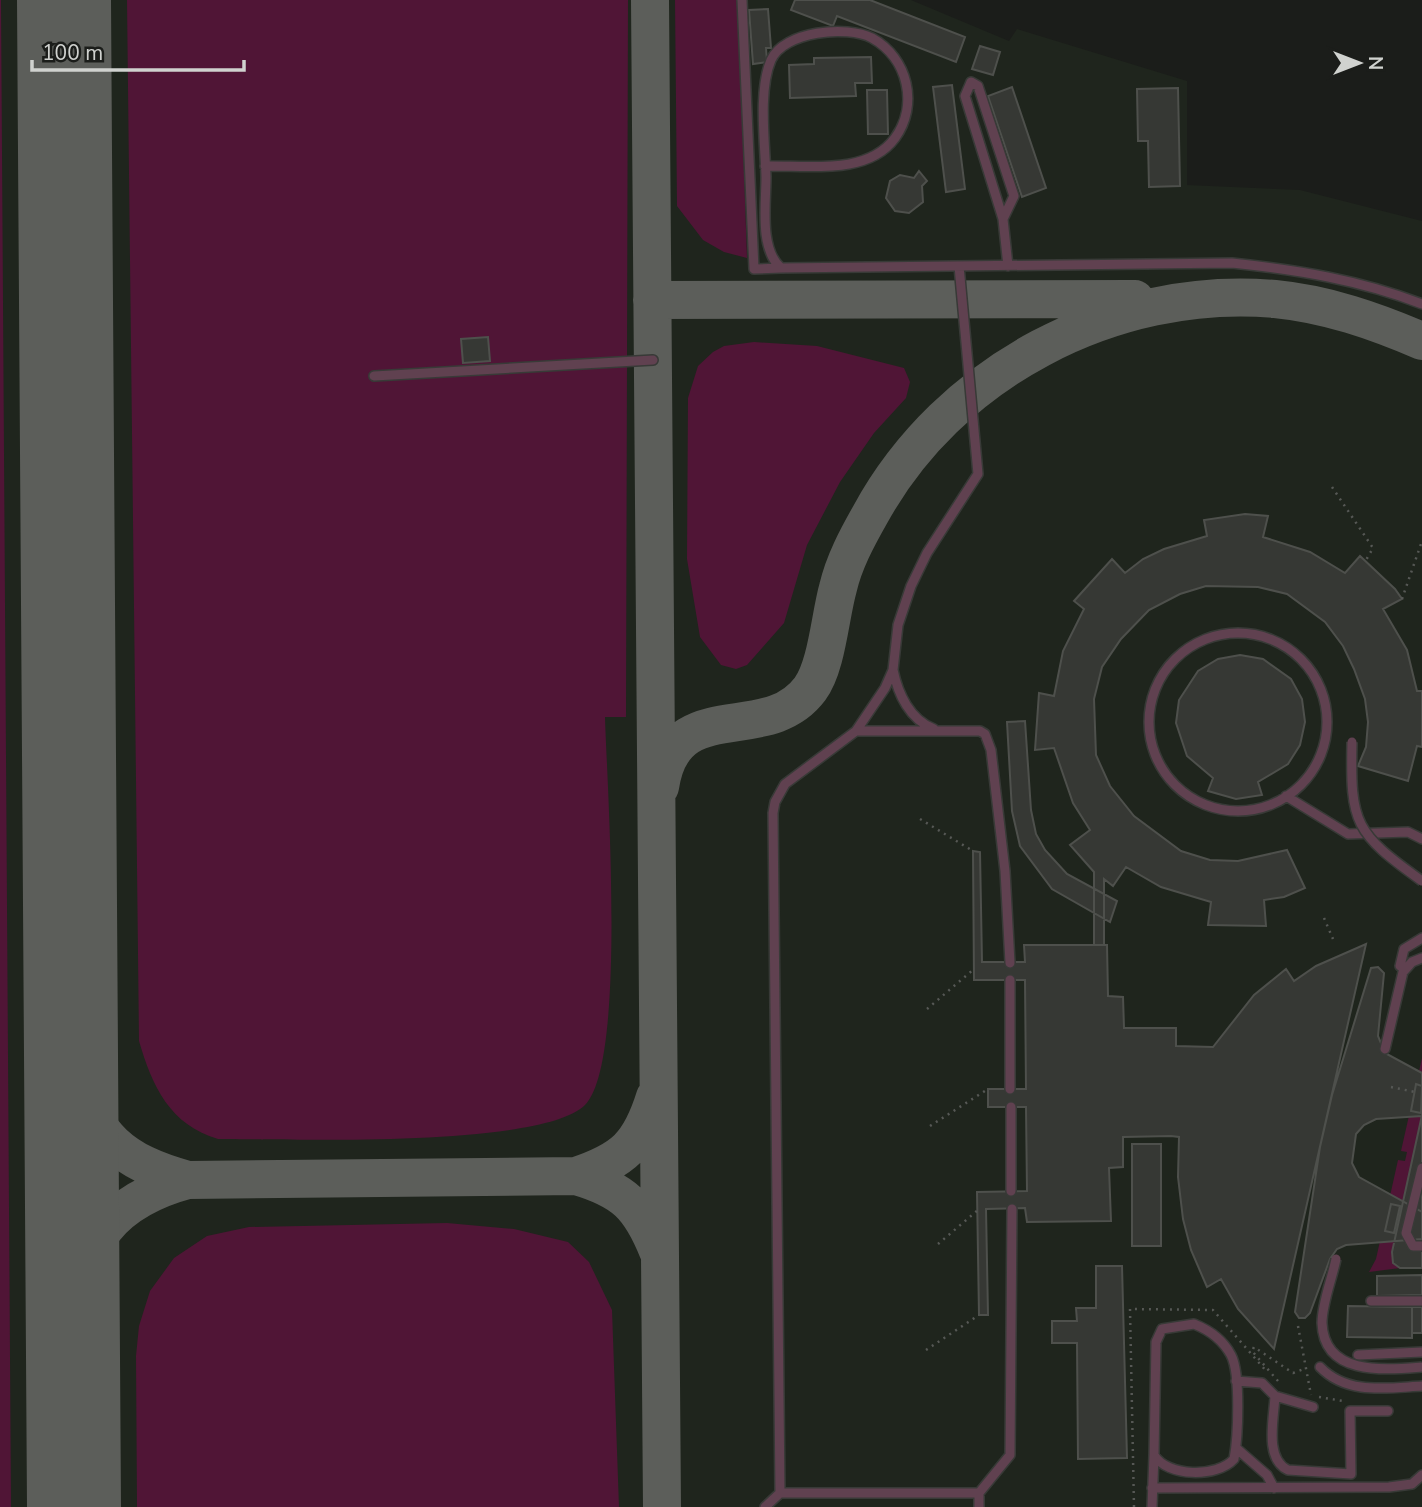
<svg xmlns="http://www.w3.org/2000/svg" width="1422" height="1507" font-family="'Nunito Sans',sans-serif">
<rect width="100%" height="100%" fill="#1b1d1a"/>
<!-- built -->
<path fill="#1f251d" d="M0 0H911L1009 41 1017 29 1187 81V185L1300 190 1422 221V1507H0Z"/>
<!-- green -->
<path fill="#501536" d="M0 0H1L11 1507H0Z
M127 0H628L626 717H605C607 787 627 1063 585 1105 542 1148 287 1139 218 1139 170 1125 152 1086 139 1041Z
M675 0H738L747 258 724 252 703 240 677 206Z
M754 342 817 346 904 368 910 382 906 398 874 433 840 482 807 545 784 623 747 665 736 669 721 665 700 637 687 559 688 398 698 366 713 352 724 346Z
M1422 1058V1115L1392 1252 1393 1263 1400 1268 1369 1272 1376 1259 1398 1160 1405 1161 1407 1152 1401 1151Z
M447 1223 514 1229 568 1242 589 1262 612 1310 619 1507H137L136 1356 139 1326 150 1291 174 1258 207 1236 249 1227Z"/>
<g fill="none" stroke-linecap="round" stroke-linejoin="round">
<!-- taxiway -->
<path stroke="#5c5e5a" stroke-width="38" d="M650 0 662 1507
M652 300 1135 299
M660 787C674 691 766 748 810 689 827 666 830 616 838 588 844 562 857 538 870 515 948 372 1112 285 1275 299 1327 304 1375 321 1422 341
M71 1073C98 1138 119 1161 188 1180L576 1176
M655 1097C640 1145 624 1160 576 1176 624 1190 640 1206 658 1251
M73 1319C80 1242 113 1200 188 1180"/>
<!-- runway -->
<path stroke="#5c5e5a" stroke-width="94" d="M64 0 74 1507"/>
</g>
<!-- building -->
<path fill="#363834" stroke="#4e504c" stroke-width="2" d="M795 0H870L965 37 956 62 837 16 833 26 791 10Z
M768 9 771 48H766L767 62 753 64 749 10Z
M980 46 1000 52 993 75 972 69Z
M871 57 872 83H855L856 96 790 98 789 65 814 64V58Z
M952 85 965 189 946 192 933 87Z
M1012 87 1046 188 1022 197 988 96Z
M1178 88 1180 186 1149 187 1148 141H1138L1137 89Z
M867 90H887L888 134H868Z
M919 171 927 181 922 186 923 202 909 213 895 211 886 198 890 181 900 175 914 178Z
M488 337 490 361 463 363 461 339Z
M1245 514 1268 516 1263 537 1310 552 1345 573 1360 556 1395 589 1402 599 1383 609 1407 650 1417 691H1422V747L1417 746 1408 781 1358 766 1366 747 1368 722 1365 699 1354 669 1343 646 1325 622 1287 594 1258 587 1206 586 1180 594 1149 610 1121 639 1102 667 1094 699 1096 755 1110 786 1134 816 1181 851 1210 860 1238 861 1287 850 1305 888 1284 897 1264 900 1266 926 1208 925 1211 902 1161 887 1126 867 1113 886 1104 879V945H1094V872L1070 845 1090 830 1073 803 1054 748 1035 750 1039 693 1054 696 1063 651 1084 609 1074 601 1112 559 1125 573 1143 559 1164 549 1207 536 1204 520Z
M1240 655 1263 659 1291 679 1302 699 1305 722 1300 745 1288 764 1258 782 1262 795 1236 799 1208 791 1213 778 1187 756 1176 723 1179 700 1198 671 1218 659Z
M1025 721 1031 810 1036 834 1045 850 1067 874 1117 901 1110 922 1052 889 1020 846 1012 811 1007 722Z
M973 851 980 852 982 962H1025L1024 945H1107L1108 996 1123 997 1124 1028H1176V1046L1213 1047 1254 995 1286 969 1294 981 1316 966 1366 944 1274 1349 1238 1309 1221 1279 1207 1287 1191 1250 1183 1219 1178 1177 1179 1137 1171 1136 1123 1137V1167L1109 1168 1111 1221 1027 1222 1025 1208 986 1209 988 1315H979L977 1192 1027 1191 1026 1107H988V1089H1026L1025 980H974Z
M1378 967 1384 973 1378 1036 1385 1053 1422 1073V1116L1376 1119 1364 1125 1356 1134 1352 1163 1359 1177 1422 1212V1239L1346 1245 1337 1249 1330 1259 1310 1313 1305 1318H1299L1295 1312 1320 1147 1332 1095 1371 968Z
M1416 1084 1422 1086 1421 1113 1411 1111Z
M1422 1115V1268H1400L1393 1263 1392 1252Z
M1132 1144H1161V1246H1132Z
M1391 1204 1400 1206 1394 1233 1385 1231Z
M1096 1266H1122L1127 1458 1078 1459 1077 1343H1052V1321H1077L1076 1308H1096Z
M1422 1275V1295L1377 1296V1276Z
M1348 1306 1412 1307V1338L1347 1337Z
M1412 1307H1422V1333H1412Z"/>
<g fill="none" stroke-linecap="round" stroke-linejoin="round">
<!-- lane casing -->
<g stroke="#383a37" stroke-width="12">
<path id="lane" d="M742 0 754 269 781 268
M765 166C807 165 867 176 895 138 919 105 908 58 872 38 847 25 784 31 771 60 758 90 765 143 766 177 766 204 759 249 781 268L1232 263C1298 270 1360 280 1422 304
M1003 219 1014 196 978 86 971 82 965 96 1003 219 1008 266
M374 376 653 360
M1149 722a89 89 0 1 1 178 0a89 89 0 1 1-178 0Z
M893 670C898 694 910 720 934 729
M856 731H980L985 734 991 750 1005 871 1010 963
M1286 796 1348 834 1408 832 1422 839
M1400 966 1404 949 1422 938
M1010 980V1089
M1385 1049 1403 972 1412 962 1422 958
M1011 1107V1191
M1422 1168 1406 1233 1413 1246H1422
M1371 1301H1422
M1194 1324C1209 1330 1223 1340 1231 1355 1241 1374 1238 1438 1234 1459 1217 1478 1167 1477 1154 1455L1156 1342 1162 1329Z
M1358 1355 1422 1352
M1320 1367C1347 1395 1386 1388 1422 1386
M1236 1381 1262 1383 1275 1396 1313 1407
M1275 1396C1274 1418 1264 1459 1288 1470L1351 1474 1350 1411H1388
M1236 1448 1267 1475 1274 1488
M1152 1488 1389 1487 1412 1484 1422 1475
M780 1493 773 813 775 802 785 784 856 731 885 688 893 670 898 625 911 586 927 553 978 474 959 266
M765 1507 780 1493H979
M979 1507V1493L1010 1455 1012 1209
M1152 1507 1154 1455"/>
</g>
<!-- path -->
<path stroke="#565855" stroke-width="2.5" stroke-dasharray="2 5" stroke-linecap="butt" d="M1332 487 1373 548 1366 560
M1402 599 1422 541
M920 819 973 851
M1324 918 1333 939
M927 1009 974 969
M1391 1087 1415 1092
M930 1126 988 1089
M938 1244 978 1210
M1298 1326 1311 1395
M926 1350 979 1315
M1278 1381 1252 1351 1254 1347 1293 1373 1304 1369
M1319 1397 1343 1401
M1134 1507 1130 1309 1213 1310 1267 1372"/>
<!-- lane -->
<use href="#lane" stroke="#604150" stroke-width="9"/>
<!-- lane-bridge casing -->
<g stroke="#383a37" stroke-width="12" stroke-linecap="butt">
<path id="lane-bridge" d="M1352 742C1350 824 1355 833 1422 881
M1336 1259C1332 1279 1322 1303 1322 1323 1324 1376 1384 1370 1422 1367"/>
</g>
<!-- lane-bridge -->
<use href="#lane-bridge" stroke="#604150" stroke-width="9"/>
</g>
<!-- north arrow -->
<g transform="translate(1359 63) rotate(90)" stroke="#1b1d1a" stroke-width="5" paint-order="stroke">
<path d="M0-5L12 26L0 18L-12 26Z" fill="#d0d2cf"/>
<text y="-10" font-size="19" font-weight="bold" text-anchor="middle" fill="#d0d2cf">N</text>
</g>
<!-- scale -->
<path d="M32 60v10h212v-10" fill="none" stroke="#d0d2cf" stroke-width="3.5"/>
<text x="42" y="60" font-size="21" fill="#d0d2cf" stroke="#1b1d1a" stroke-width="5" paint-order="stroke">100 m</text>
</svg>
